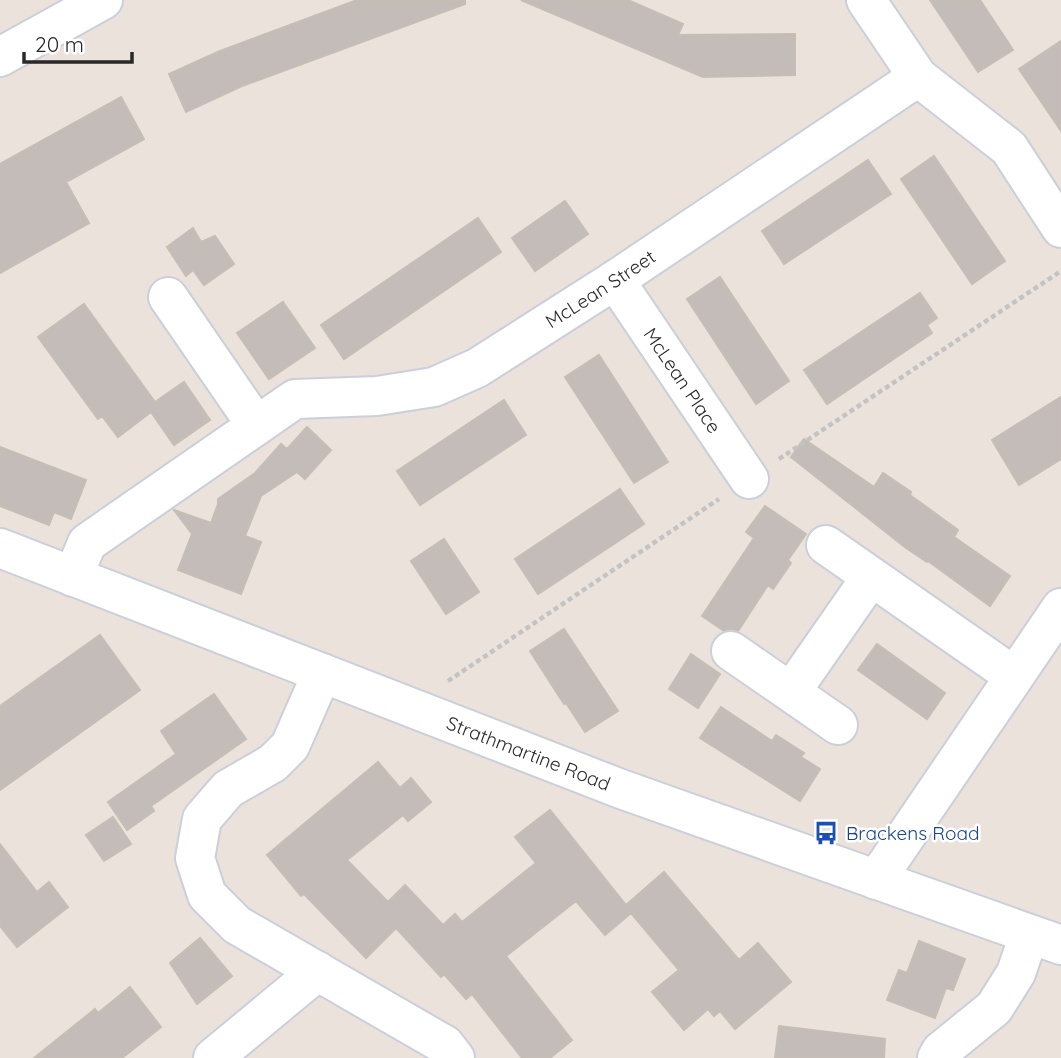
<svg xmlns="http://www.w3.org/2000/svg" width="1061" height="1058" font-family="Quicksand,sans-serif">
<rect width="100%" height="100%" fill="#ebe2dc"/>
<!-- building -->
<path fill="#c3bcb8" stroke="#c6beb5" stroke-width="2" d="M357 0H465V4L242 86 186 112 169 74 220 51Z
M521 0H628L683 24 678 35 795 34V75L703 77Z
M930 0H980L1013 50 978 72Z
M1061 41V131L1019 69Z
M121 97 144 139 66 182 89 223 0 273V164Z
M934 156 1005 261 972 284 901 179Z
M868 160 891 194 784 264 762 231Z
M565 201 588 234 535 271 512 238Z
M478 218 501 252 344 359 321 325Z
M193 228 201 242 215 236 234 264 204 285 193 270 186 276 167 247Z
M720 277 789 381 756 404 687 299Z
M920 293 937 318 927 325 932 333 827 404 804 370Z
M283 302 315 348 269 379 237 333Z
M84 304 155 402 184 382 210 420 174 445 151 412 118 437 102 416 98 419 38 337Z
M599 355 668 462 634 483 565 377Z
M1061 397V459L1019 485 992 440Z
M504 400 526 435 420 505 397 471Z
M307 427 331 450 305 479 297 472 261 496 245 536 261 542 241 594 178 570 192 534 174 510 211 523 218 504V499L255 473 281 444 287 449Z
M804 439 874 487 883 473 911 492 910 495 958 530 954 537 1010 576 990 606 928 561 927 562 906 548 791 457Z
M0 447 86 480 71 519 54 512 49 525 0 506Z
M620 489 644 524 538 594 515 559Z
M765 506 806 534 788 560 791 563 773 589 768 585 738 631 732 629 724 631 702 616 754 538 746 532Z
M444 539 479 592 446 614 411 561Z
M564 629 618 711 585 732 566 703 564 704 530 651Z
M100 635 140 690 0 790V706Z
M877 644 945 693 927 719 858 670Z
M691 654 720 674 698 708 669 689Z
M214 694 246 739 151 806 154 811 127 830 108 802 176 754 161 731Z
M721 707 772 741 776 735 804 753 801 757 820 769 800 801 700 738Z
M378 762 400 788 411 778 431 802 408 821 403 815 347 860 388 902 405 885 443 925 455 914 462 922 536 863 515 837 550 810 626 905 664 872 739 960 758 943 791 982 735 1029 720 1011 714 1016 708 1009 684 1030 652 992 679 970 631 913 605 935 576 901 506 956 572 1040 550 1058H522L472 994 466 999 444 974 441 977 396 928 366 958 304 894 301 896 267 855Z
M113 817 131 844 104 861 86 835Z
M0 844 37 892 49 882 68 907 17 947 0 926Z
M200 938 232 976 197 1004 170 963Z
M919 941 965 959 953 990 946 988 935 1018 887 1000 899 970 907 973Z
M130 987 161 1027 122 1058H34L95 1009 98 1013Z
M779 1026 885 1039 884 1058H775Z"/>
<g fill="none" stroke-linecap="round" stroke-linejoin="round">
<!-- minor casing -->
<g stroke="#cacfda" stroke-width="42">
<g id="minor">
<path d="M866 0 918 77 1009 148 1061 228"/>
<path d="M0 57 103 0"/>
<path id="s1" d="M615 280 749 479"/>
<path d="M168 297 256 425"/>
<path d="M826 545 1014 676"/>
<path id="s2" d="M0 548 621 789 1061 945"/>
<path id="s3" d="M73 577 87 543 295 399 377 396 434 387 477 368 615 280 918 77"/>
<path d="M731 651 838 725"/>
<path d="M322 673 290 746 273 763 228 789 202 819 195 858 207 895 237 925 445 1045 455 1058"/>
<path d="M791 692 871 577"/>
<path d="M876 880 1061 608"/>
<path d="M213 1058 318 971"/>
<path d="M937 1058 941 1051 994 1008 1016 973 1029 935"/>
</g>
</g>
<!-- path -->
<path stroke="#c3c3c3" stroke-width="4.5" stroke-dasharray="5 3.5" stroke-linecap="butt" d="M779 459 1061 271
M448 681 719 499"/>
<!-- minor -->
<use href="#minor" stroke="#fff" stroke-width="38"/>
</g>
<!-- icons -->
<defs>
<g id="bus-bare" transform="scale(1.89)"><path d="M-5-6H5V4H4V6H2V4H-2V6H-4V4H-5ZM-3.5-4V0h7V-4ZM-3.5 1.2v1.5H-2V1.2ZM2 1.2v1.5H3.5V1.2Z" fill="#1a4fb4" stroke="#fff" stroke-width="2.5" paint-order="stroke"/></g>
</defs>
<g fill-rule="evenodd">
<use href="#bus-bare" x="826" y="833"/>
</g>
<g text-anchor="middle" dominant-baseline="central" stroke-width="5" stroke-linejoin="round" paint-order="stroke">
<!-- street labels -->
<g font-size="19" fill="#292929" stroke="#fff">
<text stroke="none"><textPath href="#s3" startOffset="623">McLean Street</textPath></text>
<text stroke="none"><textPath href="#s1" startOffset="121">McLean Place</textPath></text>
<text stroke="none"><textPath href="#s2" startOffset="567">Strathmartine Road</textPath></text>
</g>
<!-- transit labels -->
<g font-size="19" fill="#164399" stroke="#fff" text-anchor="start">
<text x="846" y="833">Brackens Road</text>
</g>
</g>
<!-- scale -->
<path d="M24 52v10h108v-10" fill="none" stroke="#292929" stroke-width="3.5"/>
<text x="35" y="52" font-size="21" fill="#292929" stroke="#ffffff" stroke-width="5" paint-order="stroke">20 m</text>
</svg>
